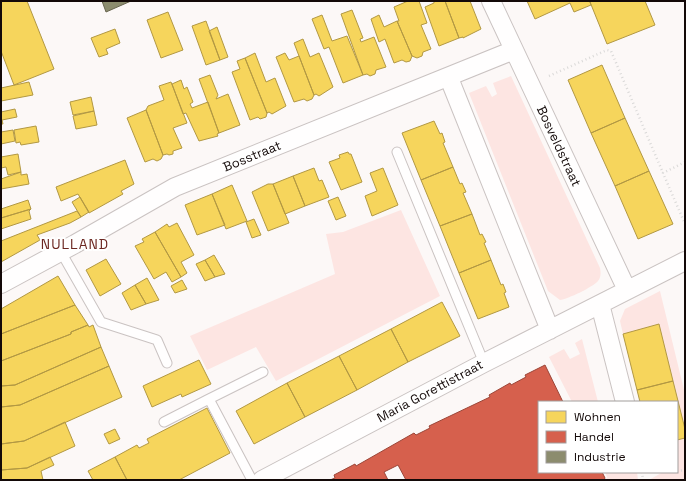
<svg xmlns="http://www.w3.org/2000/svg" width="686" height="481" font-family="'Space Grotesk',sans-serif">
<rect width="100%" height="100%" fill="#fcf8f7"/>
<!-- green -->
<path fill="#fde5e2" d="M511 76 600 268C601 273 601 277 598 281 593 287 568 299 560 300L548 291 469 93 486 86 492 97 497 94 493 83Z
M401 210 440 296 276 381 256 347 207 370 190 336 335 274 326 234 343 232Z
M660 291 685 394V429L659 325 623 334 620 321 625 309Z
M582 339 598 402H572L549 357 564 349 570 359 580 354 575 343Z
M685 438V480H649L663 472H677V440Z
M605 472H637L638 480H606L607 477Z"/>
<!-- homes -->
<path fill="#f6d55c" stroke="#b29843" d="M1 1H27L54 69 14 85 1 51Z
M408 1H419L427 23 421 25 431 49 423 52 422 56 417 58 412 56 397 21H399L394 7Z
M434 1H445L459 38 439 46 425 7 434 3Z
M445 1H470L481 29 463 38V37L459 38Z
M527 1H592L590 2 591 5 574 12 570 3 535 19Z
M592 1H645L655 25 607 44 590 2Z
M352 10 363 38 360 39 361 42 374 37 386 67 376 70 375 74 370 76 367 74 363 75 341 14Z
M168 12 183 50 161 58 147 20Z
M322 15 332 41 347 36 363 75 343 83 329 47 324 49 312 19Z
M379 15 384 27 397 21 412 56 410 61 406 62 402 60 394 63 385 39 379 42 371 19Z
M206 21 220 60 206 65 192 26Z
M217 27 228 57 220 60 209 31Z
M115 29 120 43 106 49 108 54 99 57 91 38Z
M303 39 310 57 319 53 333 87 319 96 316 94 314 95 294 43Z
M255 53 266 82 275 78 286 106 272 114 269 112 267 113 245 58Z
M285 53 289 60 299 56 314 95 312 99 307 101 304 99 294 102 276 57Z
M245 58 267 113 266 117 260 119 258 117 250 120 232 72 240 69 237 61Z
M602 65 625 118 591 133 568 80Z
M210 75 218 95 216 99 228 94 240 125 219 133 199 79Z
M181 80 184 89 187 87 193 102 190 104 192 108 208 102 219 133 217 134 218 136 199 141 186 113 183 114 172 84Z
M29 82 33 95 1 101V88Z
M171 82 187 123 173 128 182 148 173 151V154L169 155 167 154 163 155 146 110 148 106 164 100 159 86Z
M91 97 94 111 73 115 70 102Z
M15 109 17 117 2 120 3 124H1V112Z
M146 110 163 155 161 159 157 161 153 159 145 162 127 118Z
M94 111 97 125 76 129 73 116Z
M625 118 649 171 615 186 591 133Z
M434 121 440 134 442 133 445 142 443 143 453 167 421 180 402 133Z
M36 126 39 142 21 145 20 142 16 143 14 130Z
M13 130 15 141 1 144V132Z
M348 152 349 154H351L362 182 341 190 329 162 340 158 339 155Z
M18 154 21 172 8 175 6 167 1 168V157Z
M125 160 134 184 121 191 123 194 89 213 78 194 61 201 56 187Z
M453 167 460 184 462 183 466 192 463 193 472 214 440 226 421 180Z
M314 168 319 181 322 180 329 197 305 206 293 176Z
M383 168 398 205 372 216 365 196 377 191 370 173Z
M649 171 673 224 638 239 615 186Z
M21 172V175L27 174 29 184 1 189V179Z
M293 176 305 206 285 214 273 184Z
M268 184H273L289 223 268 231 252 192Z
M232 185 247 221 226 229 212 194Z
M212 194 225 225 197 235 185 205Z
M80 197 89 212 81 217 72 202Z
M338 197 346 216 336 220 328 201Z
M28 200 31 209 1 218V209Z
M31 209 29 211 31 219 1 229V218Z
M77 211 81 217 70 223 37 235 40 240 1 262V241Z
M472 214 480 235 482 234 486 242 484 243 491 260 459 273 440 226Z
M254 219 261 235 252 238 246 222Z
M177 223 194 255 181 262 187 273 181 277 155 232 167 224 169 227Z
M155 232 181 277 172 282 166 272 154 279 135 246 144 242 142 239Z
M214 255 225 274 215 277 205 260Z
M106 259 121 284 100 296 86 270Z
M205 260 215 277 205 281 196 264Z
M491 260 501 285 503 284 506 292 504 293 509 307 478 319 459 273Z
M58 276 75 305 1 334V309Z
M147 278 159 300 146 304 135 285Z
M182 280 187 289 175 293 171 286Z
M135 285 146 304 131 310 122 293Z
M442 302 460 336 408 362 391 329Z
M75 305 88 325 71 332V334L1 361V334Z
M659 324 673 381 637 390 623 334Z
M88 325 89 327 93 325 101 347 15 385 1 386V361L71 334V332Z
M391 329 408 362 357 390 339 356Z
M101 347 109 366 20 405 1 407V386L15 385Z
M339 356 357 390 305 417 287 383Z
M199 360 211 384 182 397 181 394 152 407 143 386Z
M109 366 122 397 24 441 1 444V407L20 405Z
M673 381 685 429V438L677 440V402H640L637 390Z
M287 383 305 417 254 444 236 411Z
M207 408 230 453 179 480H127L115 457 137 445 139 448 149 443 147 439Z
M65 422 75 446 27 468 1 470V444L24 441Z
M115 429 120 439 109 444 104 434Z
M50 457 54 465 41 471 43 480H1V470L27 468Z
M115 457 127 480H93L88 471Z"/>
<!-- shops -->
<path fill="#d6604d" stroke="#9c4638" d="M545 365 563 402H539V472H602L605 478 604 480H406L398 465 384 472 388 480H330L335 478 334 475 355 464 356 466 414 433 416 435 430 428 429 426 490 397 489 395 510 383 511 385 526 377 525 375Z"/>
<!-- industry -->
<path fill="#8c8c6e" stroke="#68654f" d="M102 1H131L106 12Z"/>
<g fill="none" stroke-linecap="round" stroke-linejoin="round">
<!-- service casing -->
<g stroke="#cac3c2" stroke-width="11">
<path id="service" d="M397 152 484 363
M61 252 101 322 157 340 167 363
M164 422 209 399
M252 480 209 399 263 372"/>
</g>
<!-- minor casing -->
<g stroke="#cac3c2" stroke-width="20">
<path id="minor" d="M491 1 627 290
M449 78 550 330
M1 284 75 244 175 187 514 50
M600 304 625 402
M262 480 484 363 685 261"/>
</g>
<!-- path -->
<path stroke="#dad9d8" stroke-width="2.5" stroke-dasharray="1 3" stroke-linecap="butt" d="M549 76 607 50 611 51 663 173
M685 162 663 173 685 224
M677 471 685 470
M642 472 643 480"/>
<!-- service -->
<use href="#service" stroke="#fffefe" stroke-width="9"/>
<!-- minor -->
<use href="#minor" stroke="#fffefe" stroke-width="18"/>
</g>
<g text-anchor="middle" dominant-baseline="central" stroke-width="4" stroke-linejoin="round" paint-order="stroke">
<!-- street labels -->
<g font-size="13" fill="#130908" stroke="#fff">
<text transform="translate(559 146) rotate(65)">Bosveldstraat</text>
<text transform="translate(252 156) rotate(-22)">Bosstraat</text>
<text transform="translate(430 391) rotate(-28)">Maria Gorettistraat</text>
</g>
<!-- neighbourhood labels -->
<g font-size="14" letter-spacing="1" fill="#6c2721" stroke="#fff">
<text x="75" y="244">NULLAND</text>
</g>
</g>
<!-- border -->
<rect width="686" height="481" fill="none" stroke="#130908" stroke-width="4"/>
<!-- legend -->
<rect x="538" y="401" width="140" height="72" fill="#ffffff" stroke="#a19d9c"/>
<rect x="546" y="411" width="20" height="12" fill="#f6d55c" stroke="#a19d9c"/>
<text x="574" y="421" font-size="12" fill="#130908">Wohnen</text>
<rect x="546" y="431" width="20" height="12" fill="#d6604d" stroke="#a19d9c"/>
<text x="574" y="441" font-size="12" fill="#130908">Handel</text>
<rect x="546" y="451" width="20" height="12" fill="#8c8c6e" stroke="#a19d9c"/>
<text x="574" y="461" font-size="12" fill="#130908">Industrie</text>
</svg>
